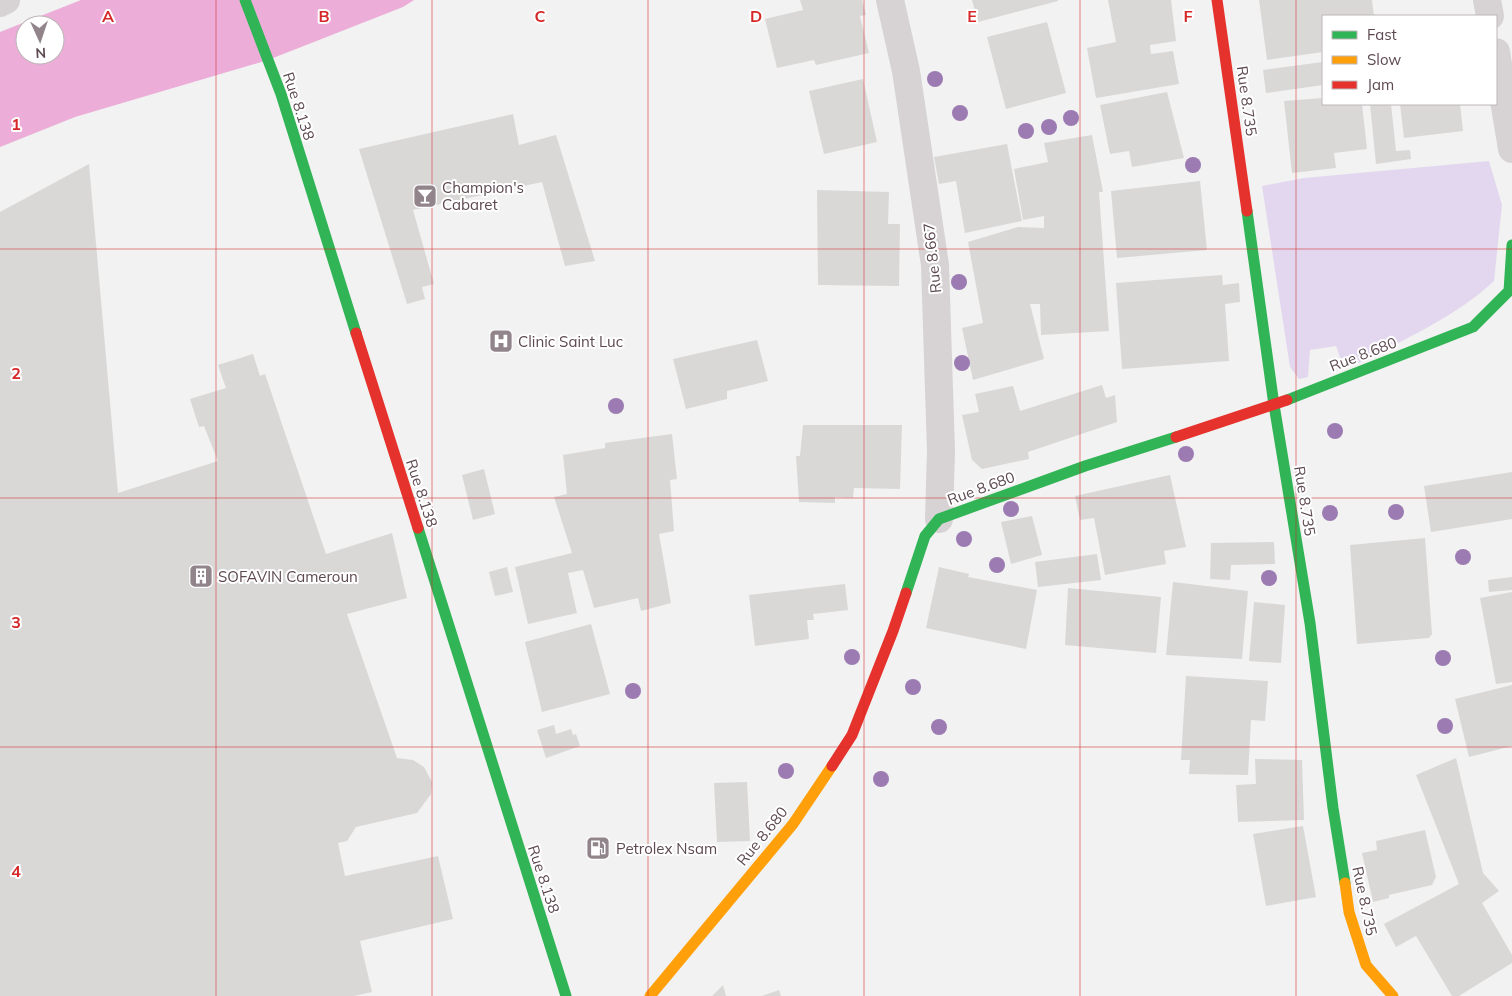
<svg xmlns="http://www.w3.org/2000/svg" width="1512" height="996" font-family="Mulish,sans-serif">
<rect width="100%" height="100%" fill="#f1f2f1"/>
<!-- green -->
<path fill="#e3d7ef" d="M1489 161 1502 205 1494 281C1456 317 1401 341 1355 365L1343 366 1336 346 1310 350 1308 377 1299 379 1290 367 1262 186 1304 178Z"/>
<!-- water -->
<path fill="#ecadd8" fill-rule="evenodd" d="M81 0H414L403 7 268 60 75 117 0 147V32ZM25 25H55V55H25Z"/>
<!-- building -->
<path fill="#dad8d7" d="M800 0H862L866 15 860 16 869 53 816 65 814 60 777 68 765 19 803 10Z
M972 0H1058V1L978 22Z
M1108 0H1171L1176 41 1150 45 1151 54 1173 51 1179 84 1096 98 1087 48 1116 42Z
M1259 0H1372L1374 16H1323V52L1267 60Z
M1047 22 1066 93 1006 109 987 37Z
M1323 62V85L1266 93 1263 70Z
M863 79 877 142 824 154 809 91Z
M1167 92 1184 158 1132 167 1129 151 1110 154 1100 105Z
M1323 98V104H1362L1367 149 1334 153 1336 168 1292 173 1284 101Z
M1370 104H1391L1396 151 1410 150 1411 159 1376 164Z
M1400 104H1460L1463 131 1404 138Z
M513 114 519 145 556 135 595 261 565 266 542 182 413 210 434 284 422 287 425 299 407 304 359 149Z
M1092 135 1103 192H1099L1109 331 1041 335 1040 304H1030L1044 359 973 380 962 328 983 323 968 242 1018 227 1044 228V216L1023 220 1014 169 1048 162 1044 143Z
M1007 144 1022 221 965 233 956 181 939 184 934 157Z
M89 164 118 493 218 461 204 426 199 427 190 399 226 388 218 365 253 354 260 376 265 374 326 554 392 533 407 598 347 614 397 758 413 760 424 767 432 782 431 794 417 813 356 827 347 841 338 843 345 876 438 856 453 919 360 941 372 992 354 996H0V212Z
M1200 181 1207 250 1117 258 1111 191Z
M817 190 889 192 888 224H900L899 286 818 285Z
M1222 275 1223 285 1239 283 1240 302 1225 304 1229 361 1122 369 1116 283Z
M757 340 768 381 727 391V399L686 409 673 359Z
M1102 385 1106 398 1115 395 1117 422 1028 452 1029 459 982 469 972 460 962 415 979 412 975 394 1013 386 1020 411Z
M803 425H902L900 489 854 488 853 498 835 497V503L799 502 796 456H800Z
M672 434 677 479 670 480 674 531 659 534 671 603 641 611 638 598 594 608 583 570 568 573 577 613 528 624 515 567 572 553 554 497 567 494 563 455 605 448V443Z
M484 469 495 514 473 520 462 475Z
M1512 472V519L1431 532 1424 486Z
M1170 475 1186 547 1164 551 1166 564 1105 575 1094 518 1080 520 1075 496Z
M1032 516 1042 555 1011 564 1001 522Z
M1425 538 1432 634 1429 638 1357 644 1350 545Z
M1274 542 1275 564 1231 565 1230 580 1210 579 1211 543Z
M1097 554 1101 580 1038 587 1035 562Z
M507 567 513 592 495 596 489 572Z
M939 567 969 574 968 577 1037 590 1026 649 926 628Z
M1512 577V590L1489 592 1488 580Z
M1173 582 1248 591 1242 659 1166 655Z
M845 584 848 610 813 614 814 620H807L809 639 755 646 749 595Z
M1068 588 1161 597 1156 653 1065 645Z
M1512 592V682L1496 684 1480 598Z
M1254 602 1285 605 1281 663 1249 661Z
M591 624 610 694 542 712 525 642Z
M1186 676 1268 681 1265 721 1251 720 1248 775 1189 774 1190 760H1181Z
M1512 685V746L1469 757 1455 699Z
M554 725 556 734 571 729 573 735 576 734 580 746 546 758 537 730Z
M1456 758 1483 873 1499 891 1482 903 1512 955V963L1459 996H1452L1416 936 1396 947 1384 924 1459 884 1416 775Z
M1255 759 1302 760 1304 820 1238 822 1236 785 1256 784Z
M747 782 750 841 717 842 714 783Z
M1303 826 1316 897 1266 906 1253 834Z
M1425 830 1436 877 1432 885 1389 895V898L1373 902 1362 853 1377 850 1376 841Z
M723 985 726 996H712Z
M779 990 781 996H762Z"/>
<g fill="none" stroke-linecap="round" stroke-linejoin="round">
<!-- street -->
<path stroke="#d7d3d4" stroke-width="28" d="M890 0 906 71 935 265 941 451 939 519
M1487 0 1490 16
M0 3 6 0
M1496 52 1512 149"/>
<!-- fast -->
<path stroke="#30b455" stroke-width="11" d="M245 0 281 94 356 333
M1247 211 1274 405 1310 623 1333 808 1345 883
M1287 400 1473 327 1509 291 1512 245
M418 528 566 996
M906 593 925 536 939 519 1085 466 1176 437"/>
<!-- slow -->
<path stroke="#ff9f0a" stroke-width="11" d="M1345 883 1349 912 1366 965 1393 996
M650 996 793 824 832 766"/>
<!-- jam -->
<path stroke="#e5322d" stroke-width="11" d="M1217 0 1247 211
M356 333 418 528
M1176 437 1287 400
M832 766 852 735 893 631 906 593"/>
</g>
<!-- trees -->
<g fill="#9c7bb2">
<circle cx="935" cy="79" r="8"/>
<circle cx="960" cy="113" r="8"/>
<circle cx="1071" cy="118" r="8"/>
<circle cx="1049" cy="127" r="8"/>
<circle cx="1026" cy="131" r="8"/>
<circle cx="1193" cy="165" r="8"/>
<circle cx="959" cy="282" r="8"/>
<circle cx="962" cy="363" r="8"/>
<circle cx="616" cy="406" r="8"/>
<circle cx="1335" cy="431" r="8"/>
<circle cx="1186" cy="454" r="8"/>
<circle cx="1011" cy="509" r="8"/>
<circle cx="1396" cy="512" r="8"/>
<circle cx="1330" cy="513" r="8"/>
<circle cx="964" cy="539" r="8"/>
<circle cx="1463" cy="557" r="8"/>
<circle cx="997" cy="565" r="8"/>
<circle cx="1269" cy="578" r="8"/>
<circle cx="852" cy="657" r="8"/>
<circle cx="1443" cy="658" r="8"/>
<circle cx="913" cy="687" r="8"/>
<circle cx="633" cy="691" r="8"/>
<circle cx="1445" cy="726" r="8"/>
<circle cx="939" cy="727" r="8"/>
<circle cx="786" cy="771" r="8"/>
<circle cx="881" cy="779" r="8"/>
</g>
<!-- grid -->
<path fill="none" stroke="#d62828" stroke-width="1" stroke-opacity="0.55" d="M216 0V996M432 0V996M648 0V996M864 0V996M1080 0V996M1296 0V996M0 249H1512M0 498H1512M0 747H1512"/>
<!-- icons -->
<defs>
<g id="bar-square" transform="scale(1.25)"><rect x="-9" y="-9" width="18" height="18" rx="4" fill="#91848a" stroke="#fff"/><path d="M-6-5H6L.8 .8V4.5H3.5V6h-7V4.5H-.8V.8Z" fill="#fff"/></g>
<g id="hospital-square" transform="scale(1.25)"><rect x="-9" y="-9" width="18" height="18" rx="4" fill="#91848a" stroke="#fff"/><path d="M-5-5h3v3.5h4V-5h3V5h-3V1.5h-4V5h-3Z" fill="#fff"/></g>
<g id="building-square" transform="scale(1.25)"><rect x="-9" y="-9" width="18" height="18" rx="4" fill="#91848a" stroke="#fff"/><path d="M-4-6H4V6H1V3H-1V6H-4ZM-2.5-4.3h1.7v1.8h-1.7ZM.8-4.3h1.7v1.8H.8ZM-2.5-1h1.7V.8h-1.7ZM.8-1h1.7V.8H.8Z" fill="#fff"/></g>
<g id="fuel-square" transform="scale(1.25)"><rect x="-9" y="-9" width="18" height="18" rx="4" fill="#91848a" stroke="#fff"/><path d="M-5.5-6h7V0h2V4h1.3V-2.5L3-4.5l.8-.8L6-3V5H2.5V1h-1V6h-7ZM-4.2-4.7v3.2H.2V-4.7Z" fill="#fff"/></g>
</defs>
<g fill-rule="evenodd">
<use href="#bar-square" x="425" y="196"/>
<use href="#hospital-square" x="501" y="341"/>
<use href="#building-square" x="201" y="576"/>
<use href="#fuel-square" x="598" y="848"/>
</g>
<g text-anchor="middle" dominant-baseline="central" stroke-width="4" stroke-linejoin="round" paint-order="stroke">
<!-- street labels -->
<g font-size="15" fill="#5d4952" stroke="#fff">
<text transform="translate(1247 101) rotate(82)">Rue 8.735</text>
<text transform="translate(299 106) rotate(72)">Rue 8.138</text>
<text transform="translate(932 258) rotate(-96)">Rue 8.667</text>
<text transform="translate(1363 354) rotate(-21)">Rue 8.680</text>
<text transform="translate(981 488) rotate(-20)">Rue 8.680</text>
<text transform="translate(422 493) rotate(72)">Rue 8.138</text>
<text transform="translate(1305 501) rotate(81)">Rue 8.735</text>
<text transform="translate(762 836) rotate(-51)">Rue 8.680</text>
<text transform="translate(544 879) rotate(72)">Rue 8.138</text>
<text transform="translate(1365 901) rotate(78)">Rue 8.735</text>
</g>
<!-- poi labels -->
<g font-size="15" fill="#5d4952" stroke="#fff" text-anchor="start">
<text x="442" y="187">Champion's<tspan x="442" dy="17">Cabaret</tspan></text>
<text x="518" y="341">Clinic Saint Luc</text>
<text x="218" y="576">SOFAVIN Cameroun</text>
<text x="616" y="848">Petrolex Nsam</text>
</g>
</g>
<g font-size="16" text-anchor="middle" font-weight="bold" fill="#d62828" stroke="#fff" stroke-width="4" stroke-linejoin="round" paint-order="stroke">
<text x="108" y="22">A</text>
<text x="324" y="22">B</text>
<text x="540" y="22">C</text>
<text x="756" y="22">D</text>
<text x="972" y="22">E</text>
<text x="1188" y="22">F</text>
<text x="16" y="130">1</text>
<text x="16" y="379">2</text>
<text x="16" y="628">3</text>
<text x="16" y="877">4</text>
</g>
<!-- legend -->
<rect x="1322" y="15" width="175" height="90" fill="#ffffff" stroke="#beb6ba"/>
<rect x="1332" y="31" width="25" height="8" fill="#30b455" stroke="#beb6ba"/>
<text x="1367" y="40" font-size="15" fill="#5d4952">Fast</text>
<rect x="1332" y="56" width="25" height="8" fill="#ff9f0a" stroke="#beb6ba"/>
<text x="1367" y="65" font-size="15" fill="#5d4952">Slow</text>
<rect x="1332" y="81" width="25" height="8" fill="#e5322d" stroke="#beb6ba"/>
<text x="1367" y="90" font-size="15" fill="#5d4952">Jam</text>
<!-- north arrow -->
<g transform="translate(40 40) rotate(177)"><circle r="24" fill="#ffffff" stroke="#beb6ba"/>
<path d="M0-4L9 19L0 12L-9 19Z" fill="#91848a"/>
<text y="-8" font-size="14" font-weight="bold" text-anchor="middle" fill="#5d4952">N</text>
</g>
</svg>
